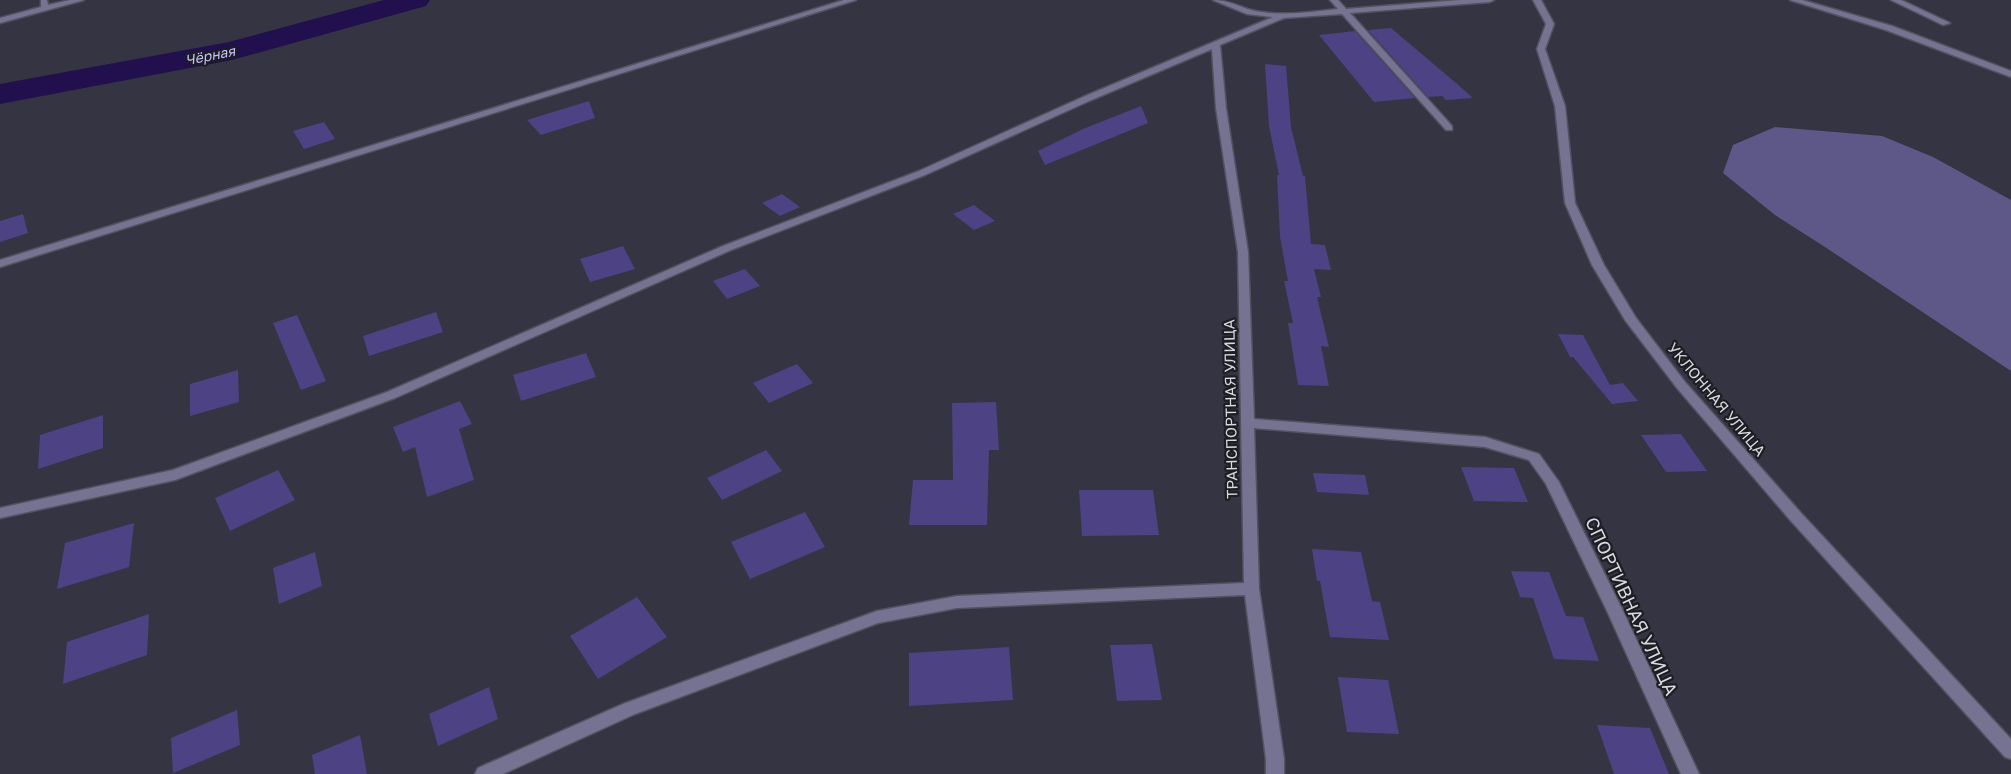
<svg xmlns="http://www.w3.org/2000/svg" width="2011" height="774" font-family="'Golos Text',sans-serif">
<rect width="100%" height="100%" fill="#353442"/>
<!-- green -->
<path fill="#5e5888" d="M1775 127 1882 136 1933 157 2011 200V371L1825 247 1775 215 1723 173 1733 145Z"/>
<g fill="none" stroke-linecap="round" stroke-linejoin="round">
<!-- river -->
<path fill="#21104d" fill-rule="evenodd" d="M384 0H430L426 6 232 60 0 104V84L229 42Z"/>
</g>
<!-- building -->
<path fill="#4d4283" d="M1391 28 1456 83 1473 98 1446 100 1442 96 1428 97 1368 30Z
M1355 31 1415 98 1374 102 1319 35Z
M1265 64 1286 66 1291 127 1303 176H1305L1311 244 1325 245 1331 270 1314 269 1321 297H1317L1329 347 1321 346 1329 386 1298 385 1288 323H1293L1284 281H1288L1280 237 1277 175H1279L1269 126Z
M589 101 595 118 541 135 527 120Z
M1141 106 1148 123 1045 165 1038 151 1083 129Z
M324 122 335 139 304 149 293 131Z
M782 194 800 207 780 216 762 203Z
M974 205 995 221 974 230 953 214Z
M23 214 28 233 0 242V221Z
M623 246 635 269 590 282 580 259Z
M745 269 760 286 727 299 713 281Z
M436 312 443 332 369 356 363 336Z
M297 315 326 381 301 390 273 323Z
M1558 334 1583 335 1610 385 1623 383 1638 401 1612 404 1573 357H1570Z
M586 353 596 377 521 401 513 375Z
M797 364 813 383 769 403 753 383Z
M238 370 239 402 190 416V384Z
M460 401 472 424 459 429 474 480 427 497 415 447 403 452 393 427Z
M996 402 999 450H989L987 525H909L913 480H953L952 403Z
M103 415V448L38 469 40 435Z
M1681 434 1707 471 1666 472 1641 435Z
M766 450 782 471 722 500 707 478Z
M1461 467 1514 468 1528 502 1474 501Z
M278 470 295 500 230 531 215 498Z
M1313 473 1365 475 1369 495 1317 492Z
M1079 490H1153L1159 535 1082 536Z
M805 512 825 547 750 579 731 542Z
M134 523 129 567 57 589 65 543Z
M1312 549 1361 552 1372 601 1380 602 1389 640 1330 637 1320 581H1317Z
M315 552 322 586 279 604 273 568Z
M1511 571 1549 572 1566 616 1583 617 1599 661 1554 659 1533 598 1520 597Z
M637 597 667 637 598 679 570 636Z
M149 614 147 655 63 684 67 642Z
M1152 644 1162 700 1117 701 1110 645Z
M1009 647 1013 700 909 706V653Z
M1338 677 1388 680 1399 734 1347 732Z
M489 687 498 719 438 746 429 714Z
M237 710 240 745 173 773 171 738Z
M1597 725 1650 728 1669 774H1614Z
M360 735 367 774H315L312 755Z"/>
<g fill="none" stroke-linecap="round" stroke-linejoin="round">
<!-- minor casing -->
<g stroke="#53525f" stroke-width="3">
<path id="minor" d="M41 0H47L48 5 70 0H84L0 23V18L41 7Z
M844 0H856L0 267V260Z
M1213 0C1227 0 1238 6 1251 10 1279 17 1310 12 1338 9L1330 0H1338L1346 9 1460 0H1494L1490 2 1350 13 1452 126V130H1446L1342 14 1284 18 1220 45 1226 108 1248 252 1254 419 1485 437 1539 454 1559 482 1623 611 1699 774H1681L1607 611 1546 484 1529 460 1485 447 1254 428 1259 589 1284 759V774H1266V759L1245 595 957 608 878 623 635 714 503 774H475L478 768 623 704 877 611 957 596 1244 583 1238 252 1216 108 1212 49 1089 101 925 175 731 250 395 398 175 480 0 518V508L173 470 387 392 723 246 919 171 1083 97 1273 17 1247 14Z
M1533 0H1541L1554 24 1545 49 1565 106 1575 203 1604 265 1636 318 1685 382 1801 513 2011 739V759L2005 757 1791 521 1677 388 1625 320 1592 265 1565 203 1555 106 1537 49 1546 24Z
M1790 0H1802L1892 26 2011 71V77L1886 30Z
M1891 0H1901L1950 23 1943 25Z"/>
</g>
<!-- minor -->
<use href="#minor" fill="#767392" fill-rule="evenodd"/>
</g>
<g text-anchor="middle" dominant-baseline="central" stroke-width="4.5" stroke-linejoin="round" paint-order="stroke">
<!-- far-water labels -->
<g font-size="14" font-style="italic" fill="#c7c2fc" stroke="#1d1d23">
<text transform="translate(210 55) rotate(-11)">Чёрная</text>
</g>
<!-- street labels -->
<g font-size="15" fill="#d9d9e1" stroke="#1d1d23">
<text transform="translate(1717 399) rotate(50)">УКЛОННАЯ УЛИЦА</text>
<text transform="translate(1230 409) rotate(-91)">ТРАНСПОРТНАЯ УЛИЦА</text>
</g>
<!-- near-street labels -->
<g font-size="18" fill="#d9d9e1" stroke="#1d1d23">
<text transform="translate(1632 606) rotate(65)">СПОРТИВНАЯ УЛИЦА</text>
</g>
</g>
</svg>
